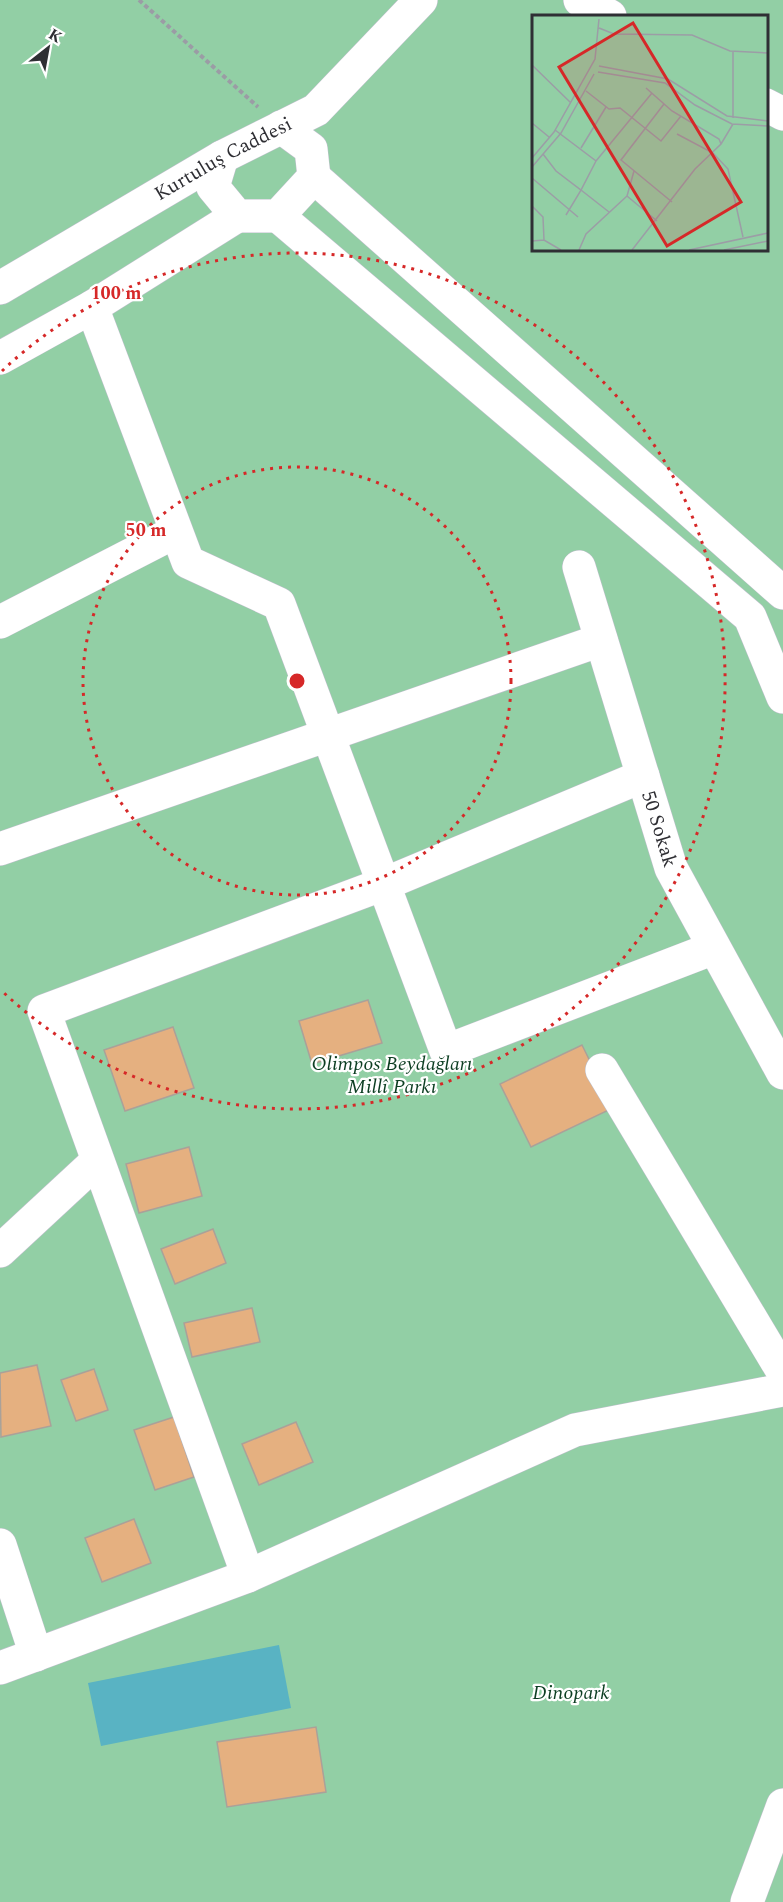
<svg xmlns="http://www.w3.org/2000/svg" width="783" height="1902" font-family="Spectral,serif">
<rect width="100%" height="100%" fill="#e5e6f2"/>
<!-- green -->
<path fill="#92cfa5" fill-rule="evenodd" d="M0 0H783V1902H0ZM534 16H766V249H534Z"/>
<!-- water -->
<path fill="#59b3c3" d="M279 1645 291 1708 101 1746 88 1683Z"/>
<!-- building -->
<path fill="#e5b080" stroke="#aaa199" stroke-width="1.5" d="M368 1000 382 1043 312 1064 299 1021Z
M173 1027 194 1088 125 1111 104 1050Z
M582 1045 613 1108 531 1147 500 1084Z
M189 1147 202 1196 139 1213 126 1164Z
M213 1229 226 1263 175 1284 161 1249Z
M252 1308 260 1342 192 1357 184 1323Z
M37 1365 51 1426 1 1437 0 1373Z
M94 1369 108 1410 76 1421 61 1380Z
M174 1417 194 1477 155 1490 134 1430Z
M296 1422 313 1462 259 1485 242 1444Z
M134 1519 151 1563 102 1582 85 1538Z
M316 1727 326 1792 227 1807 217 1742Z"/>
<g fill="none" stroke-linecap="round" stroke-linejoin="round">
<!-- minor casing -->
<g stroke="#bdbfca" stroke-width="34">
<g id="minor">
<path d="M580 0 610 16"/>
<path d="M766 105 783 114"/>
<path d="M222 157 213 187 237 216H278L314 177 311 149 281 127"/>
<path d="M314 177 783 593"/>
<path d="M278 216 750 617 783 697"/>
<path id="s1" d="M0 288 222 157 316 110 421 0"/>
<path d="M92 307 188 562 279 604 446 1051 714 948"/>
<path d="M0 358 92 307 237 216"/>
<path id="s2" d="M579 567 671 868 783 1073"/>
<path d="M0 622 175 532"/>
<path d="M0 849 601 640"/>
<path d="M602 1070 783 1372"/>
<path d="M0 1251 97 1161"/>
<path d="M0 1545 36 1655"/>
<path d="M248 1576 44 1011 389 882 643 776"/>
<path d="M0 1668 248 1576 575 1430 783 1390"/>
<path d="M747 1902 783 1805"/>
</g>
</g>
<!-- path -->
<path stroke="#9b9ca5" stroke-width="4" stroke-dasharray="4.5 3" stroke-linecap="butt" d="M139 0 258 107"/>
<!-- minor -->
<use href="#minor" stroke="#fff" stroke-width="33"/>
</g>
<!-- distance rings -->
<g fill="none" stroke="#d62828" stroke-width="3" stroke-dasharray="3 6">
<circle cx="297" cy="681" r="214"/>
<path d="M2 371A428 428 0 1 1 2 991"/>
</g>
<g text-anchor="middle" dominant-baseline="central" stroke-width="4.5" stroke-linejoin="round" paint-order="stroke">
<!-- street labels -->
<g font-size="20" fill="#2f2f34" stroke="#fff">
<text stroke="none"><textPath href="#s1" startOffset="258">Kurtuluş Caddesi</textPath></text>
<text stroke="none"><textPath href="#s2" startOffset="274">50 Sokak</textPath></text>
</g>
<!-- park labels -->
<g font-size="20" font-style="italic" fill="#0c3e22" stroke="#fff">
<text x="392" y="1064">Olimpos Beydağları<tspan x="392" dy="23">Millî Parkı</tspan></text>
<text x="571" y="1693">Dinopark</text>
</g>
</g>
<!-- overview -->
<g transform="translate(532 15)">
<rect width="236" height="236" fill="#e5e6f2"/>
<path d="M0 0H235V235H0Z" fill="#92cfa5"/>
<path fill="none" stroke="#9c9da6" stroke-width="1.5" d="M67 13 82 19 160 20 198 36 236 38M201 36V103M0 50 39 88M67 51 136 64 195 101 236 106M66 57 133 68 163 90 200 109 236 111M54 76 77 94 88 93 129 126 149 101M132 89 89 145 140 187M0 108 17 122M145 119 181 138 196 154 211 222M189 129 201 109M49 133 74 92M11 139 24 156 49 175 64 146 23 115M0 143 22 117 63 44 67 4M64 146 120 78M0 152 29 118 62 59M102 156 95 181 125 206M0 163 46 202M0 191 11 202 12 225M34 200 49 175 77 197M0 226 12 225 29 235M47 235 54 219 95 181M100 235 163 154 189 129 187 124 140 96 114 73M157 235 236 218M192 235 236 226"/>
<path fill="#d62828" fill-opacity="0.15" stroke="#d62828" stroke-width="3" d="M101 8 209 187 135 231 27 52Z"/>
<rect width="236" height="236" fill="none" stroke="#2f2f34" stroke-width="3"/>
</g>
<circle cx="297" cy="681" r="9" fill="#d62828" stroke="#fff" stroke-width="3"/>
<g font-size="18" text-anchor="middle" font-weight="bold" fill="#d62828" stroke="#fff" stroke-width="4.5" stroke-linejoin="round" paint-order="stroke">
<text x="116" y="299">100 m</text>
<text x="146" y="536">50 m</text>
</g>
<!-- north arrow -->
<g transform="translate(48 48) rotate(31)" stroke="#ffffff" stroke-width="4.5" paint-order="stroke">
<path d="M0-4.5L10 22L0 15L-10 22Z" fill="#2f2f34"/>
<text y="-9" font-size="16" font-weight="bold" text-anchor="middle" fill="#2f2f34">K</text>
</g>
</svg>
